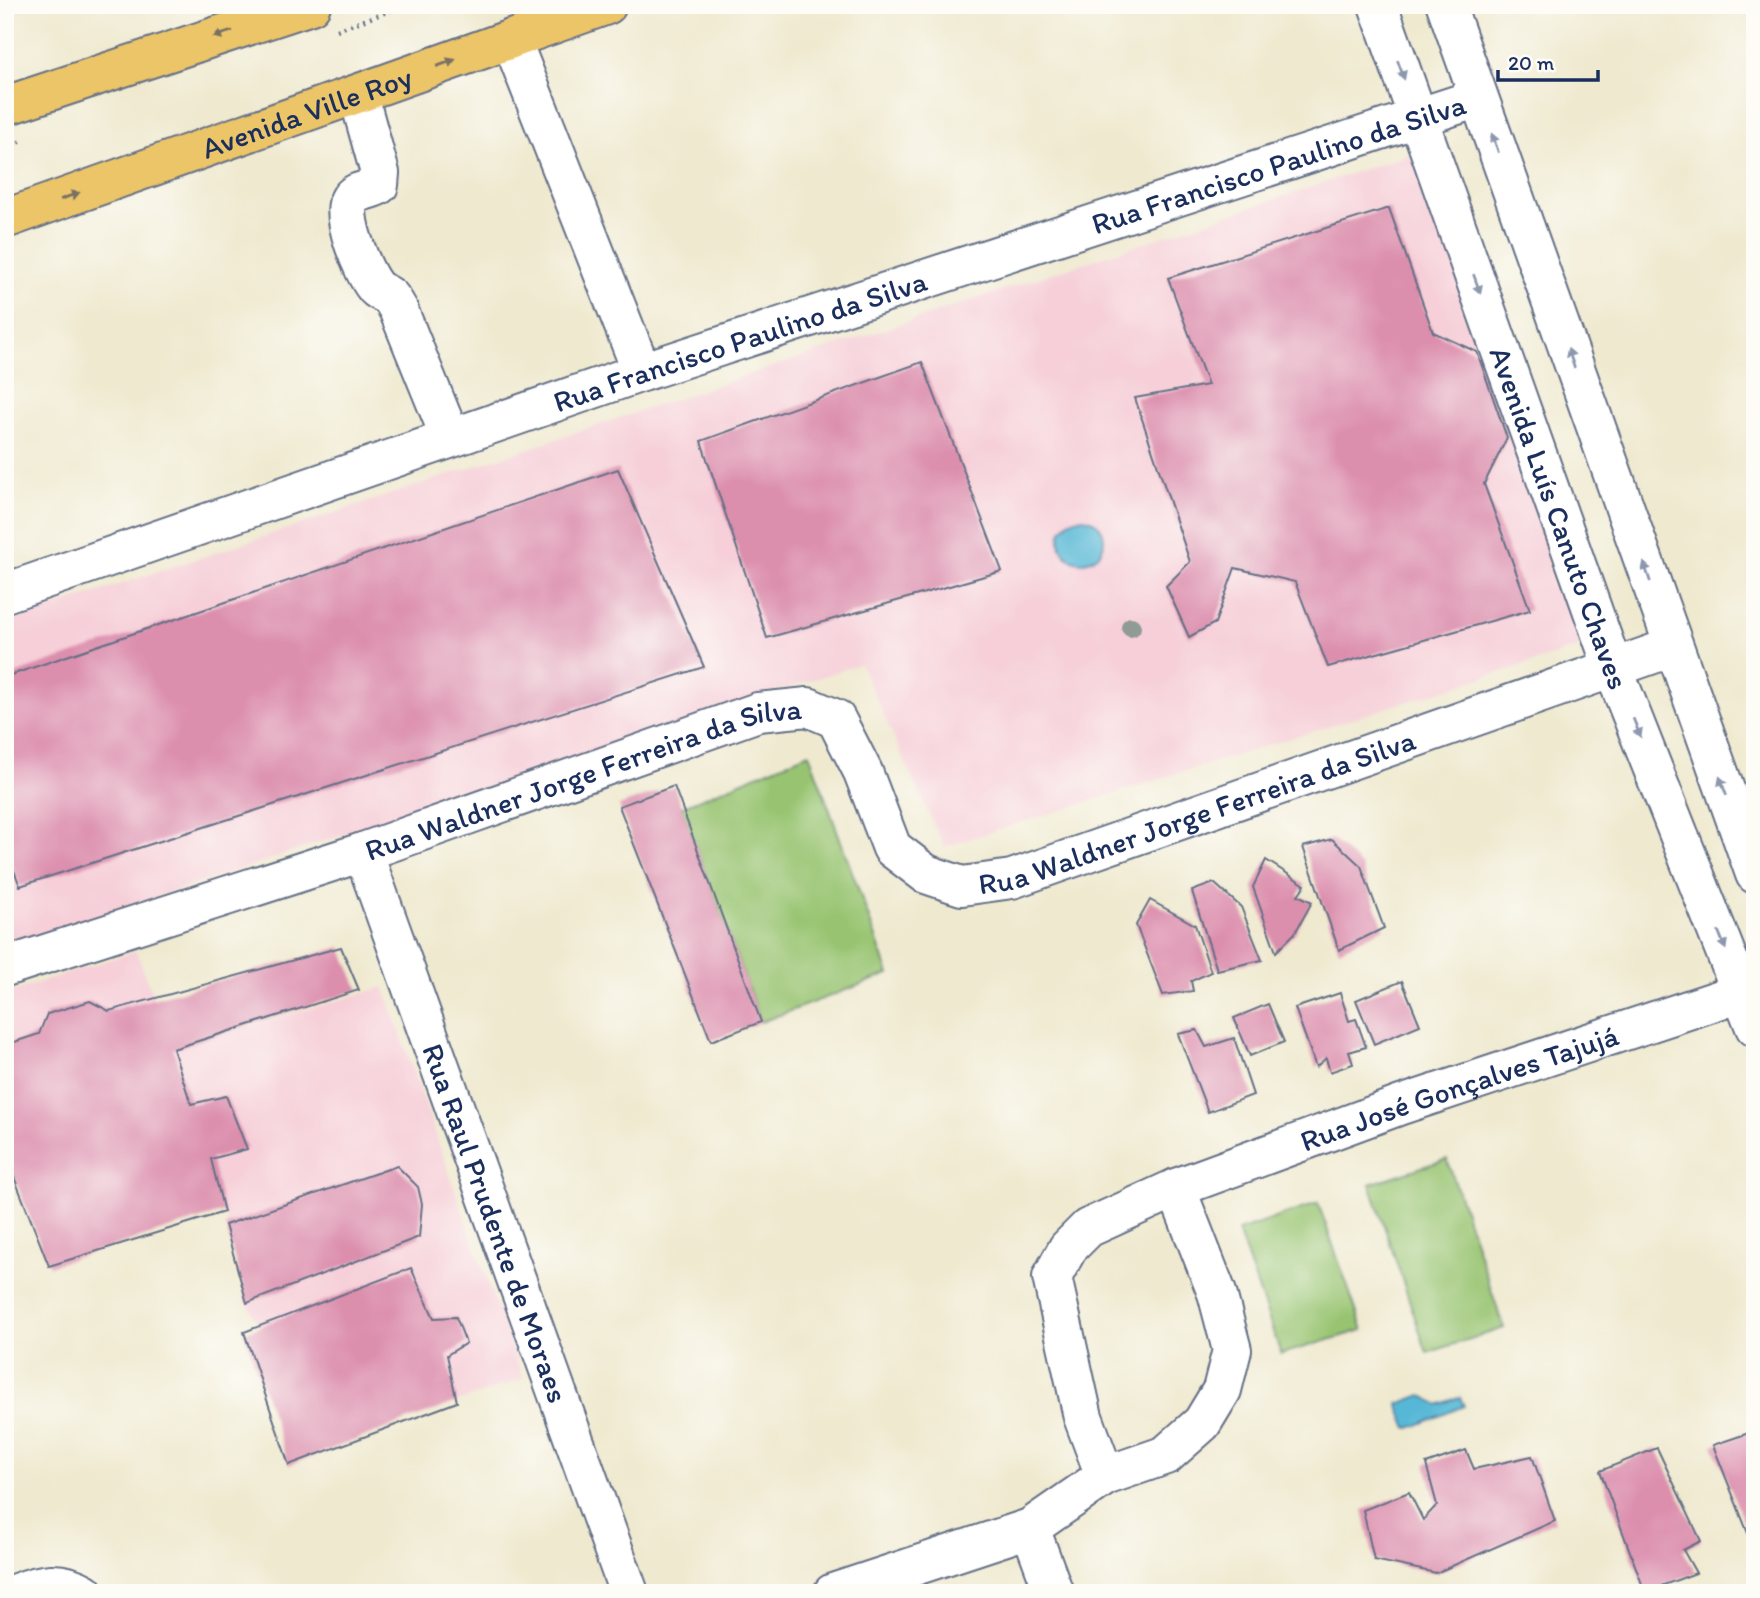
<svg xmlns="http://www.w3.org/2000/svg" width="1760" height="1598" font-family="Itim,sans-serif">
<rect width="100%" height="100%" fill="#fdfcf7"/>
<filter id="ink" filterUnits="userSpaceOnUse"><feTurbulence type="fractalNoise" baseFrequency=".0143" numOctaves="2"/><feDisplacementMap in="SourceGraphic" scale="14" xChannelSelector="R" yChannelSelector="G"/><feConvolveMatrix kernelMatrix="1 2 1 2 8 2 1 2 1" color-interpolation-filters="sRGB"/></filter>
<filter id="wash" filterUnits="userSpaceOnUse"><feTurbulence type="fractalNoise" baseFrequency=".00686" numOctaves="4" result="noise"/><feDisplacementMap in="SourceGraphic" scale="28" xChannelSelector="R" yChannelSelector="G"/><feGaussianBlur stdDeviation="1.57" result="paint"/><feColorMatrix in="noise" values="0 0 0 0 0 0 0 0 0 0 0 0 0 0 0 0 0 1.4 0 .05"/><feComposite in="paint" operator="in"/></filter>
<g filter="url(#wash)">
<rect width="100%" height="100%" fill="#efe9cf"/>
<!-- built -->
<path fill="#f6cfd8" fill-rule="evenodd" d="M1428 148 1590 644 944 847 860 664 5 947V623ZM1389 208 1433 332 1477 352 1507 438 1484 484 1530 610 1328 667 1295 582 1235 568 1215 623 1189 637 1166 586 1190 562 1136 399 1208 385 1168 278ZM922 362 1002 571 767 638 701 440ZM1076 519 1102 549 1093 559 1066 554 1061 548 1060 541 1064 527Z
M136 951 173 1048 384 987 474 1244 523 1379 457 1402 289 1465 244 1332 259 1326 247 1303 224 1212 49 1266 5 1154V994Z"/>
<!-- green -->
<path fill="#98c471" stroke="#5a7a68" stroke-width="2" d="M809 753 889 974 761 1022 681 807Z
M1447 1159 1504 1328 1427 1353 1370 1184Z
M1318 1203 1363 1330 1281 1354 1238 1231Z"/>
<!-- water -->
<path fill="#57b8d6" stroke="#39749a" stroke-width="2" d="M1060 540a22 22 0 1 1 44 0a22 22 0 1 1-44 0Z
M1422 1395 1438 1405 1460 1397 1464 1406 1408 1429 1398 1404Z"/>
<g id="blocks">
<!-- building -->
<path fill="#dc8ead" d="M1389 208 1433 332 1477 352 1507 438 1484 484 1530 610 1328 667 1295 582 1235 568 1215 623 1189 637 1166 586 1190 562 1135 398 1208 385 1168 278Z
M922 362 1002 571 767 638 701 441Z
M618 469 704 667 20 886 5 847V677Z
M674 786 761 1022 711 1041 619 806Z
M1332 839 1361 866 1384 928 1339 950 1303 847Z
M1266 860 1305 885 1298 895 1312 902 1295 933 1276 952 1253 887Z
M1214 883 1241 907 1262 960 1217 970 1192 891Z
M1150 900 1195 925 1211 972 1191 981 1193 991 1163 995 1136 925Z
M341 947 359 990 173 1049 191 1104 226 1096 247 1149 211 1159 224 1212 49 1266 5 1154V1045L39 1034 47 1014 90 1001 109 1011Z
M1402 981 1420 1025 1374 1044 1356 1000Z
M1340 993 1349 1021 1356 1019 1366 1047 1349 1052 1353 1064 1330 1072 1326 1058 1316 1067 1295 1008Z
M1268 1004 1284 1042 1250 1056 1234 1018Z
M1197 1030 1206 1047 1234 1038 1253 1095 1208 1112 1178 1034Z
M397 1166 418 1187 422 1204 419 1237 247 1303 225 1225Z
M411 1268 434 1318 456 1317 466 1343 447 1355 457 1402 289 1465 244 1332Z
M1755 1431V1551L1713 1445Z
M1657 1448 1701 1541 1683 1550 1696 1573 1645 1592 1600 1471Z
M1466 1450 1474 1469 1532 1456 1555 1521 1436 1573 1374 1560 1363 1510 1409 1492 1423 1520 1437 1505 1426 1464Z"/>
</g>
</g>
<g filter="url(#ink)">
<use href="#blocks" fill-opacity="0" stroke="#657086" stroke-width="2"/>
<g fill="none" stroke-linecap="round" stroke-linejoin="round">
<!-- minor casing -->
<g stroke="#657086" stroke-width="42">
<g id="minor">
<path id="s1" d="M1378 5 1613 668 1755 1027"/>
<path d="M1446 5 1755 874"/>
<path d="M511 39 642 372"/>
<path d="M358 94 380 173 379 185C370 191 355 190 350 199 339 215 363 273 375 287 378 292 384 292 389 296 393 299 395 305 398 309L450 437"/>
<path id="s2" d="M5 593 642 372 1478 98"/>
<path id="s3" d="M363 852 629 1593"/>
<path id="s4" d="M5 967 363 852 758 712 808 707 836 719 863 772 892 848 926 874 962 886 1012 879 1673 647"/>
<path id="s5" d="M1105 1476 1083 1417 1052 1277 1068 1248 1088 1228 1176 1188 1401 1105 1742 992"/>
<path d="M1030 1528 1054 1593"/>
<path d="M16 1593C42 1583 60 1579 84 1593"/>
<path d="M833 1593 1030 1528 1105 1476 1166 1455 1202 1423 1222 1390 1232 1350 1217 1293 1176 1188"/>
</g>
</g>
<!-- major casing -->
<g stroke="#657086" stroke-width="42">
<g id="major">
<path d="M5 106 311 5"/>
<path id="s6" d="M5 219 607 5"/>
</g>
</g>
<!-- path -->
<path stroke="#657086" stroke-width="4.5" stroke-dasharray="2 5" stroke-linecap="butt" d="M337 30 406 5
M5 147 22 141"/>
<!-- minor -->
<use href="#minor" stroke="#fff" stroke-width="38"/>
<!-- major -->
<use href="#major" stroke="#ecc569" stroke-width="38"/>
</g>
<!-- trees -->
<circle fill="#8f9b94" cx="1131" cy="627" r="10"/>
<!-- one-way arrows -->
<defs><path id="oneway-solid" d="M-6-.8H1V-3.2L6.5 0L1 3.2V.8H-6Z" transform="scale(1.75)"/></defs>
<g fill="#797263">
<use href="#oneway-solid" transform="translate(223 34) rotate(162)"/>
<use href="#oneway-solid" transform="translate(446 63) rotate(-20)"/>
<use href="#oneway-solid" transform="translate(70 196) rotate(-20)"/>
</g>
<g fill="#8d97ae">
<use href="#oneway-solid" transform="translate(1401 70) rotate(70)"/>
<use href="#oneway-solid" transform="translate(1495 143) rotate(-110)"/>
<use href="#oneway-solid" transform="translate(1477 284) rotate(70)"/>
<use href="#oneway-solid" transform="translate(1571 358) rotate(-109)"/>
<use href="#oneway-solid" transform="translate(1647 572) rotate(-109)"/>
<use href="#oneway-solid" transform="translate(1637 728) rotate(68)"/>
<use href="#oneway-solid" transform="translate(1723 786) rotate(-110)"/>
<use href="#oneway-solid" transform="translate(1722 940) rotate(68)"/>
</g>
</g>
<g text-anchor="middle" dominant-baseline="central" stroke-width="5" stroke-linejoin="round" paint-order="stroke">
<!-- street labels -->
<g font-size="30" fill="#1b2f5e" stroke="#fdfcf7">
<text stroke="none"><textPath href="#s6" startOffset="320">Avenida Ville Roy</textPath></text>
<text stroke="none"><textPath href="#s2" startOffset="1344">Rua Francisco Paulino da Silva</textPath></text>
<text stroke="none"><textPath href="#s2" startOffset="777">Rua Francisco Paulino da Silva</textPath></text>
<text stroke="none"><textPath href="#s1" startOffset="544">Avenida Luís Canuto Chaves</textPath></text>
<text stroke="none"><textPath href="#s4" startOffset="609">Rua Waldner Jorge Ferreira da Silva</textPath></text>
<text stroke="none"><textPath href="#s4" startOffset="1344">Rua Waldner Jorge Ferreira da Silva</textPath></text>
<text stroke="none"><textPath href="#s5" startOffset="665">Rua José Gonçalves Tajujá</textPath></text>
<text stroke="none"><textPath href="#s3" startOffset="394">Rua Raul Prudente de Moraes</textPath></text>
</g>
</g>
<!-- margin -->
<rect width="1760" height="1598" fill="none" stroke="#fdfcf7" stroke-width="28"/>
<!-- scale -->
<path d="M1498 70v10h100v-10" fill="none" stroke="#1b2f5e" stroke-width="3.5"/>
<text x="1508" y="70" font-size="21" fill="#1b2f5e" stroke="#fdfcf7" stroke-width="5" paint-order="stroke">20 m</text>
</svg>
